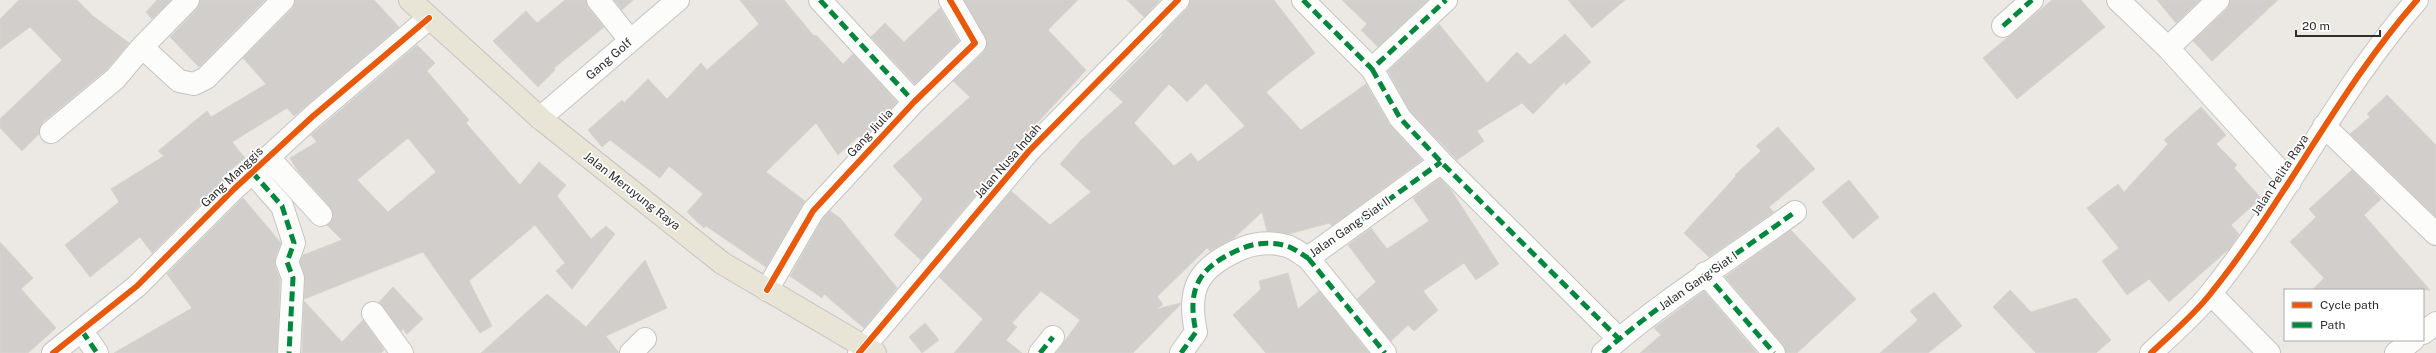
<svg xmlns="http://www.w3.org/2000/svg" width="2436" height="353" font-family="'Public Sans',sans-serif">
<rect width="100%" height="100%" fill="#ece8e4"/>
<!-- building -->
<path fill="#d1cecb" stroke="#d7d4d0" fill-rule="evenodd" d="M19 0H77L93 16 129 43 106 70 43 122 39 134 22 151 0 128V119L62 60 30 27 0 49V19Z
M157 0H171L152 19 146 12Z
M200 0H265L199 67 170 37 197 9Z
M295 0H374L399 27 294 116 287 108 232 142 245 158 223 176 226 179 152 253 140 237 90 277 65 245 119 202 111 189 164 156 158 151 207 111 211 117 266 84 243 58 292 9Z
M565 0H586L588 8 604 27 554 68 555 70 538 87 493 41 526 11 537 23Z
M614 0H633L622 10Z
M740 0H784L814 36 816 35 843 64 853 54 897 102 862 140 859 136 838 155 816 123 766 172 805 201 766 267 706 226 704 228 687 212 703 194 669 166 660 178 610 140 602 147 588 130 622 100 624 103 648 79 667 99 701 63 707 70 759 24Z
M964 0H1078L1048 30 1086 70 1026 135 921 260 894 235 923 199 893 166 970 97 953 81 984 52 987 42Z
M1127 0H1160L1144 17Z
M1190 0H1274L1315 53 1266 92 1301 130 1366 84 1389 124 1422 160 1332 226 1329 223 1289 234 1267 231 1262 212 1234 238 1210 251 1207 248 1157 297 1163 304 1157 309 1181 303 1180 305 1133 353H1056L1080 320 1041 291 1012 323 1017 327 1006 340 1022 353H954L983 319 939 277 1011 191 1050 225 1091 192 1060 164 1081 140 1123 102 1109 89 1163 35 1162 34 1187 9ZM1206 83 1245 126 1198 162 1191 153 1174 166 1134 123 1169 84 1187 102Z
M1342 0H1428L1378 47 1361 30 1367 24Z
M1568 0H1625L1592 28Z
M2052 0H2081L2105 27 2017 99 1983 58Z
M2157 0H2200L2176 23Z
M2230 0H2278L2212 61 2193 41 2227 9Z
M940 8 959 41 915 84 871 37 885 23 904 42Z
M1439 24 1487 83 1517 52 1530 65 1565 34 1591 62 1566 85 1564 82 1533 114 1522 103 1477 131 1484 141 1457 160 1410 111 1388 71Z
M417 45 435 63 427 71 469 120 466 123 520 185 539 162 566 185 557 196 591 239 606 226 615 234 572 289 556 271 565 263 535 225 469 281 492 326 480 333 423 252 304 299 305 278 300 262 303 255 342 240 327 225 333 218 330 207 298 171 290 158 317 142 311 135ZM408 138 436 172 388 212 357 180Z
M2387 95 2436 145V217L2350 134 2370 117 2367 114Z
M2201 107 2226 135 2216 144 2237 165 2234 168 2261 198 2231 225 2239 234 2230 248 2169 302 2149 279 2127 295 2102 261 2119 248 2087 208 2118 184 2124 192 2168 144 2164 140Z
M1778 127 1815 169 1769 207 1774 212 1709 257 1684 233 1736 176 1735 175 1761 151 1756 146Z
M2352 170 2381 199 2364 215 2430 290H2312L2324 278 2290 242 2316 217 2309 209Z
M1440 178 1451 190 1499 264 1476 280 1464 263 1423 291 1438 310 1414 331 1408 325 1391 341 1357 299 1376 282 1348 245 1371 228 1387 249 1429 221 1413 198Z
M1849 180 1879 217 1853 239 1822 202Z
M243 198 281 243 275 258V266L280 280 277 353H114L192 308 167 274Z
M830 211 840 218 897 288 864 328 824 294 822 298 790 276 823 218Z
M1791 230 1856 299 1797 353H1786L1783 345 1725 277Z
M0 242 33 278 21 289 56 328 28 353H0Z
M645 260 667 308 606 336 619 353H481L547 294 586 327Z
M1288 273 1298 309 1319 291 1369 353H1266L1233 315 1261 289 1259 281Z
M393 287 423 319 407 334 403 329 401 331 379 302Z
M2010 290 2031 312 2076 298 2111 340 2096 353H2036L1993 307Z
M1704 291 1757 353H1640L1661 335 1654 328Z
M1934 292 1962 326 1928 353H1880L1918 320 1910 311Z
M304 301 342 342 363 320 384 350 381 353H302Z
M925 323 939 340 922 353 909 337Z"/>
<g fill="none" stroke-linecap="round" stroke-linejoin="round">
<!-- minor casing -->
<g stroke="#c5c4c5" stroke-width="24">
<path id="minor" d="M598 0 630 40
M820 0 914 102
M1303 0 1372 69 1446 0
M2118 0 2168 48 2290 182
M2003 26 2032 0
M142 47 179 81 194 84 206 78 283 0
M2168 48 2218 0
M1372 69 1400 118 1441 162 1619 339
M540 118 678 0
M2324 126 2436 234
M51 132 115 79 142 47 188 0
M268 157 321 215
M252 172 282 206 294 243 287 262 293 278 289 353
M1308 258 1385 353
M1705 273 1774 353
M767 290 813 211 914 102 975 43 950 0
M2211 294 2269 353
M373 313 402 353
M82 331 97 353
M2423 333 2436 323
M53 353 137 286 234 189 312 117 429 18
M631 353 645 339
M859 353 1029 151 1178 0
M1040 353 1053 337
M1181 353 1196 332C1187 290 1197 269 1236 251 1252 243 1269 241 1287 246 1294 248 1301 254 1308 258L1441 162
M1603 353C1663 300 1731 259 1795 212
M2151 353C2171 334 2194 315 2211 293 2286 200 2338 90 2417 0
M2396 353 2413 340"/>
</g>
<!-- major casing -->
<g stroke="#c6c5c4" stroke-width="24">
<path id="major" d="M410 0 540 118 722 263 875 353"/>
</g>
<!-- minor -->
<use href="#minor" stroke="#fcfcfb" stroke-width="22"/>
<!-- major -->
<use href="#major" stroke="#e8e4d6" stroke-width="22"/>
<!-- quiet -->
<path stroke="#00873e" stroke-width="5" stroke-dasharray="10 5" stroke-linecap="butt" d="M820 0 914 102
M1303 0 1372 69 1446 0
M2003 26 2032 0
M1372 69 1400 118 1441 162 1619 339
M252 172 282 206 294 243 287 262 293 278 289 353
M1308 258 1385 353
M1705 273 1774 353
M82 331 97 353
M1040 353 1053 337
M1181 353 1196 332C1187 290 1197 269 1236 251 1252 243 1269 241 1287 246 1294 248 1301 254 1308 258L1441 162
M1603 353C1663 300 1731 259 1795 212"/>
<!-- cycleway casing -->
<g stroke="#fff" stroke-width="8">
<path id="cycleway" d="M767 290 813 211 914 102 975 43 950 0
M53 353 137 286 234 189 312 117 429 18
M859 353 1029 151 1178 0
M2151 353C2171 334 2194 315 2211 293 2286 200 2338 90 2417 0"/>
</g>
<!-- cycleway -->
<use href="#cycleway" stroke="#e8590c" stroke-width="6"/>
</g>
<g text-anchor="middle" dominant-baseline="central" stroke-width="3.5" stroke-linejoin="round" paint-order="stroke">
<!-- street labels -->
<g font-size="12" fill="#2e2e2e" stroke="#fff">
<text transform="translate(609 59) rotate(-41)">Gang Golf</text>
<text transform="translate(870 133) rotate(-47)">Gang Jiulia</text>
<text transform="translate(1008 161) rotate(-49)">Jalan Nusa Indah</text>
<text transform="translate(2280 175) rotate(-57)">Jalan Pelita Raya</text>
<text transform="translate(232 177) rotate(-44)">Gang Manggis</text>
<text transform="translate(632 191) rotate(38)">Jalan Meruyung Raya</text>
<text transform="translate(1350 227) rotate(-35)">Jalan Gang Siat II</text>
<text transform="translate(1698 281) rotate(-35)">Jalan Gang Siat I</text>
</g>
</g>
<!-- legend -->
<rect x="2284" y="289" width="140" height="52" fill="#ffffff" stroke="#ababab"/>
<rect x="2292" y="302" width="20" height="6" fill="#e8590c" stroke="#ababab"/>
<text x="2320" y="309" font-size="12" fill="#2e2e2e">Cycle path</text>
<rect x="2292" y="322" width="20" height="6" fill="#00873e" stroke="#ababab"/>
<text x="2320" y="329" font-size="12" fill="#2e2e2e">Path</text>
<!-- scale -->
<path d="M2296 30v6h84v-6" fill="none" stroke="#2e2e2e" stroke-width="2"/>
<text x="2302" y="30" font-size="12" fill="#2e2e2e" stroke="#ffffff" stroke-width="3" paint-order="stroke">20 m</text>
</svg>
